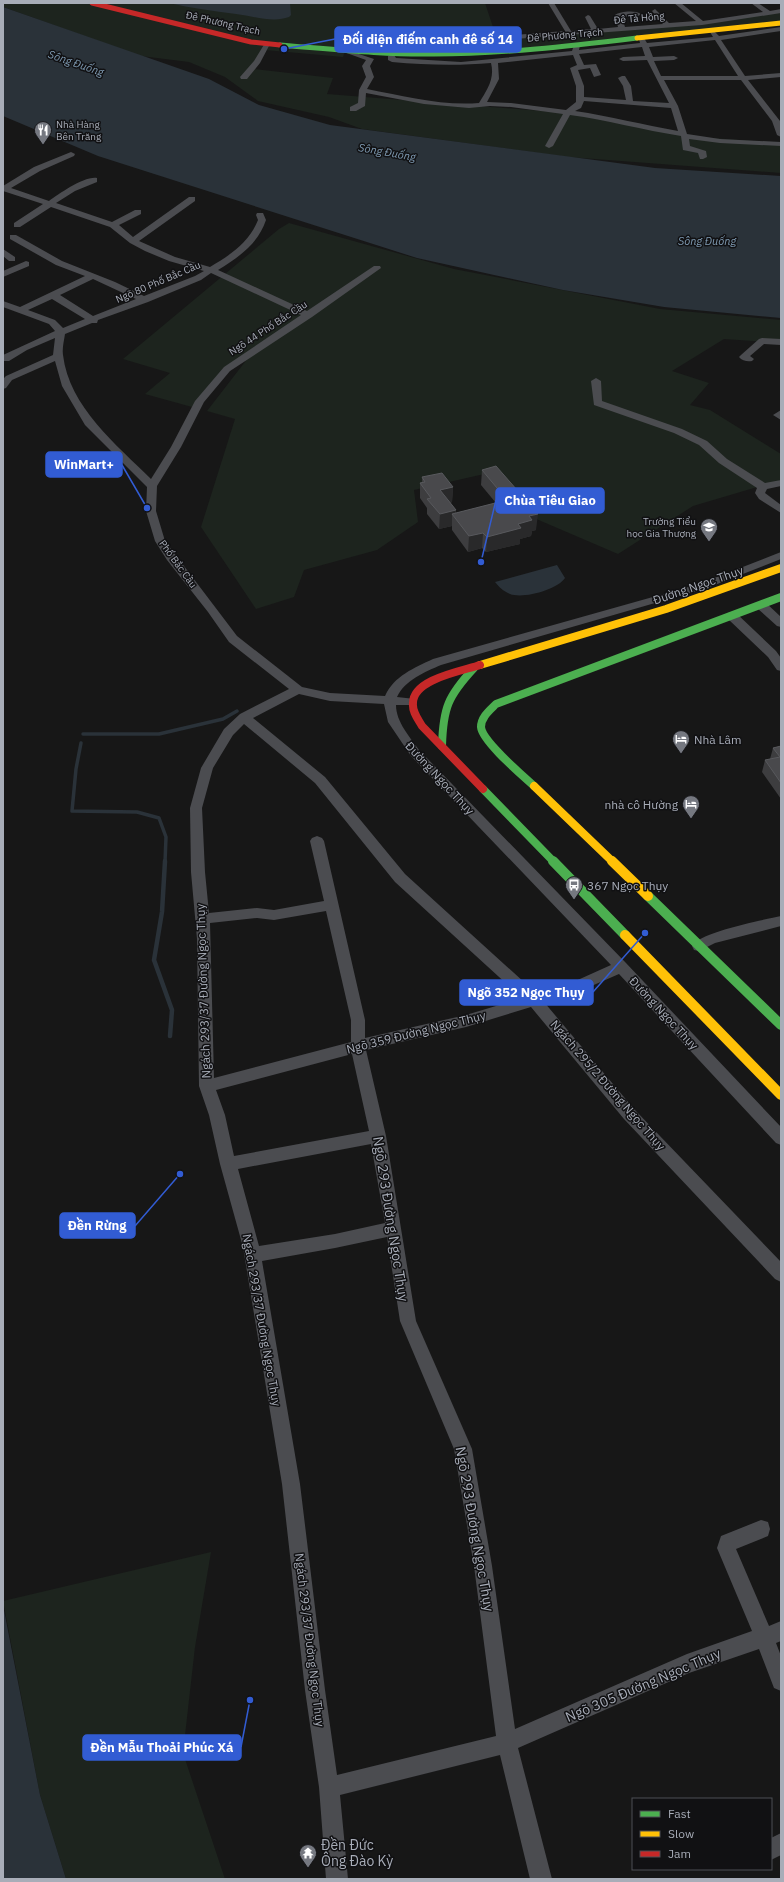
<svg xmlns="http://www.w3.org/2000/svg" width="784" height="1882" font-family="'IBM Plex Sans',sans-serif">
<rect width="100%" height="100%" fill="#171717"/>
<!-- green -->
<path fill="#1d241e" d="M3 3H485L497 39 702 23 781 11V23L479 53 345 51 343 57 265 50 253 69 333 78 327 94 567 113 685 136 781 143V173L568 157 362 129 329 117 258 101 225 77 189 62 141 56 3 7Z
M289 223 454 269 660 309 781 320V343L724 339 672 371 709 383 690 405 710 410 781 454V480L693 506 618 554 534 518 493 472 414 490 418 522 377 550 304 570 294 597 256 609 201 527 235 419 207 411 248 358 241 356 192 407 145 394 170 373 123 359 279 229Z
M211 1552 195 1647 183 1753 225 1879H66L40 1795 3 1601Z"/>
<!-- water -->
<path fill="#2a3239" d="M169 3H290L291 15 289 17C273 23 253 16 236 14 213 11 191 8 169 3Z
M3 7 209 79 259 105 330 125 655 168 781 176V318L664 307 563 290 417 258 98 156 3 116Z
M557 565 565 578C557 590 523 599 510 594 503 591 499 587 495 582Z
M3 1605 40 1795 66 1879H3Z"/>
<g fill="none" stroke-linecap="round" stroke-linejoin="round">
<!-- stream-far1 -->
<path stroke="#2a3239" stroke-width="3.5" d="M83 734H159L223 719 237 711
M81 743 76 769 72 811 137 812 159 818 166 837 165 862"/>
<!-- stream -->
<path stroke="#2a3239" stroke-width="4.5" d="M165 861 162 912 154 960 172 1010 170 1036"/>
<!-- street -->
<path fill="#4b4c50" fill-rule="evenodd" d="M548 3H554L571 31 591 29 585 17 588 15 590 16 598 29 618 27 615 15C620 11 636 10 641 14L638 16 622 17 625 27 663 24 652 11 655 9 669 23 696 21 674 3H681L703 21 763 12 751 3H758L770 11 781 9V13L702 25 503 40 481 54H477V52L501 36 565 31Z
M781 27V31L721 40 745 76 781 73V77L748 80 780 121 781 137 777 135 772 121 741 80H664L678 106 687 134 720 139 781 142V146L720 143 689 139 690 146 706 151 707 157 703 159H700L698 153 683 150 681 136C643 130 607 120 570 115L553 146 549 148 545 146 563 114 511 107 490 106 469 108 424 104 366 93 365 106 356 111H350V107L358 103 359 90 366 77 362 66 366 60 341 51 347 50 374 59 370 66 374 77 367 89C403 96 442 106 479 103 487 90 495 79 491 63 458 66 425 65 392 62L388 60V56L392 54 394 55 396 58 461 62 572 51 574 45 577 43 580 45 579 50 640 43 639 39 642 37 644 38 647 43 713 37 710 32 713 30 719 36ZM715 40 738 76H661L654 61 674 60 678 58 674 56 653 57 649 47ZM642 47 645 56 623 57 619 59 623 61 647 60 669 103 633 101 631 86 625 76H622L618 78 623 86 626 100 584 97V86L578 70 590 68 594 77 601 75 596 64 584 65 579 54ZM573 55 577 65 570 68 576 86V102L566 110 511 103 487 102 499 79 498 63ZM584 101 671 108 678 131C643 125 610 116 575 111L581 108Z
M265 43 270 44 260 63 247 79H241L240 77 254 61Z
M71 152 75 154 74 156 40 171 11 188 49 201C59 194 84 176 97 178V182L75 191 56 203 112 222 135 210H141V214L119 225 133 237 189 197H195V201L139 241 175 257 210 267C230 255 249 243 258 220L256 215 257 213H263L266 220C258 244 239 257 218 270L307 311 374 266H380L381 268 312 317 230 371 204 402 181 447 157 486 156 511 165 541 237 636 302 687 330 693 385 696C394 676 414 668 433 659L699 584 781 552V559L707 588 441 665C425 672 405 680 397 697L415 699 417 702 415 705H396C396 722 410 737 419 750L626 963 781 1127V1145L776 1143 619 974 580 991 544 1002 634 1109 781 1262V1282L775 1279 624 1119 531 1007 466 1027 366 1050 386 1136 416 1321 472 1449 492 1566 515 1729 687 1654 752 1631 717 1548 721 1536 761 1520 768 1522 770 1529 768 1536 736 1549 769 1626 781 1621V1641L776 1643 781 1656V1691L774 1688 759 1649 689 1673 518 1748 552 1879H530L500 1755 340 1795 348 1879H326L319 1787 305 1690 282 1484 243 1247 220 1164 209 1115 199 1086 197 939 191 872 190 808 201 768 224 729 240 714 289 689 229 642 208 612 167 560 155 541 146 511 147 487 85 425 62 386 55 361 12 380 6 388 3 389V379L6 376 53 355 55 338 27 350 9 361H3V355L55 331 49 324 3 307V301L20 307 85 276 56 265 10 239V235H16L62 261 115 282 144 296 195 276 204 271 169 261 145 251 130 243 110 227 51 207 20 227H14V223L43 204 3 191V186L34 167ZM211 273 301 315 224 367 195 401 171 447 151 479C117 445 69 407 63 355 62 348 64 341 65 334L92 323H97L98 320 148 302 201 280ZM93 279 136 299 93 316 60 295ZM52 299 85 319 63 328 55 320 28 310ZM299 694 330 701 384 704 388 722 411 756 611 965 571 983 536 993 405 874 325 777 253 718ZM244 724 315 783 395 882 522 998 466 1015 365 1038V1020L324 841 322 838 317 836 312 838 310 841 324 901 274 910 257 908 209 913 205 872 202 808 213 768 233 735ZM326 911 351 1020V1042L214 1078 210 923 257 918 274 920ZM352 1054 369 1131 234 1156 225 1115 216 1090ZM371 1144 385 1223 335 1234 259 1246 238 1169ZM387 1237 400 1321 454 1449 474 1566 496 1736 337 1775 325 1690 300 1484 262 1261 335 1248Z
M3 249 15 257V261H9L3 256Z
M26 261 29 262V266L3 277V271Z
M762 338 781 339V345L764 344 750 356 754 359 752 361C748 362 742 361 739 357L741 355 759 339Z
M596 378 601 381 602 401 682 429 707 441 727 459 765 483 781 480V486L767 489 765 493 781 505V513L759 499 755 493 757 488 719 463 699 445 674 433 594 405 591 381Z
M781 410V420L773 415Z
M761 601 765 602 781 617V627L777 626 757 608 755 605Z
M732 612 736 613 776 651 781 658V671L777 670 768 657 728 619 726 616 728 613Z
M781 916V926L715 943 699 951 694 950 692 946C699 932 763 920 781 916Z
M781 1833V1855L771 1860V1838Z"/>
<!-- fast-far2 -->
<path stroke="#4caf50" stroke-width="5" d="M280 45C331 49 383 55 434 54 502 54 570 46 637 38"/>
<!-- fast-far1 -->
<path stroke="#4caf50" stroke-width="8" d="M442 746C443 708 448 696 474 668
M534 786C522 775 482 741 481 727 481 717 490 710 496 704L781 597
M483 789 554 862"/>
<!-- fast -->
<path stroke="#4caf50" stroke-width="10" d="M553 861 625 935
M648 896 781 1025"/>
<!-- slow-far2 -->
<path stroke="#ffc107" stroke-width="5" d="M637 38 781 23"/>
<!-- slow-far1 -->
<path stroke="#ffc107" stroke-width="8" d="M480 665 666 609 781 568
M534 786 613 862"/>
<!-- slow -->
<path stroke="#ffc107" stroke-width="10" d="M612 861 648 896
M625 935 781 1095"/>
<!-- jam-far1 -->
<path stroke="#c62828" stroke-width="5" d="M92 3 251 42 280 45"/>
<!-- jam -->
<path stroke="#c62828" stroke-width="8" d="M480 665C462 671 413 679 413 703 412 712 418 719 422 726L483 789"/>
</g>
<!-- wall -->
<path fill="#3d3d3f" d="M482 470 536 530 532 531 531 536 520 539V544L486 552 482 548 468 552 452 530V526L439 529 427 514V508L420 498V483L422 482V477L453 487 452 502 450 503 456 510V513L496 503 481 485Z
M781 746V799L762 772 765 760 770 759 773 748Z"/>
<!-- shaded-wall -->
<path fill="#29292a" d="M453 487 452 502 440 505V490Z
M456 510 455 518 452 514V526L439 529 440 514Z
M538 514 536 530 532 531 531 536 520 539V544L486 552 487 537 529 516Z
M483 533 482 548 468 552 469 536Z"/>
<!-- building -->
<path fill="#49494c" stroke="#58595d" d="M496 466 538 514 529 516 532 520 518 524 521 528 487 537 483 533 469 536 452 514 507 500 482 470Z
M442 473 453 487 440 490 456 510 440 514 427 499 431 498 420 483 425 482 422 477Z
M781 746V783L765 760 780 757 773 748Z"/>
<!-- icons -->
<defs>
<g id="restaurant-pin" transform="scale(0.9)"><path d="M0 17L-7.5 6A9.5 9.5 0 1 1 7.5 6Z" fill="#757880" stroke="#111113"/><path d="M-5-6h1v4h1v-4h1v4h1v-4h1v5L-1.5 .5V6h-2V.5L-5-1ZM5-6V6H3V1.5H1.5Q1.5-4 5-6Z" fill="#fff"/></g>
<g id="school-pin" transform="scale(0.9)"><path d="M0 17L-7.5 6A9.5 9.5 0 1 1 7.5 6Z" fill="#757880" stroke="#111113"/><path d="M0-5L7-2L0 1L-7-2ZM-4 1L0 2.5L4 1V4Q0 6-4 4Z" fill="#fff"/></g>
<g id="hotel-pin" transform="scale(0.9)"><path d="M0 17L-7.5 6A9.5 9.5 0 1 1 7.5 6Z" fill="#757880" stroke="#111113"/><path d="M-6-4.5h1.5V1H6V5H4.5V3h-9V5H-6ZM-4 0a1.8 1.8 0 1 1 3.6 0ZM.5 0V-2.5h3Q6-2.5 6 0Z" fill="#fff"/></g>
<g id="bus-pin" transform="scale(0.9)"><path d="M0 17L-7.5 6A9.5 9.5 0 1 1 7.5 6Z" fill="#757880" stroke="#111113"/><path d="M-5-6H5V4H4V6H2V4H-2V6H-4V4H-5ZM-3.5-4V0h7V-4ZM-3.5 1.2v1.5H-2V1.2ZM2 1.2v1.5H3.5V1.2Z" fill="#fff"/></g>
<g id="temple-pin" transform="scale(0.9)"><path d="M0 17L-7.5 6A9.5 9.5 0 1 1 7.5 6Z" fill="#757880" stroke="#111113"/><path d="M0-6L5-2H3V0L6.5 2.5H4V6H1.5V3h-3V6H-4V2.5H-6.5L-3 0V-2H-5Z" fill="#fff"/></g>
</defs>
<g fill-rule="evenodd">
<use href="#restaurant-pin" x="43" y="130"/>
<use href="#school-pin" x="709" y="527"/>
<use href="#hotel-pin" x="681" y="739"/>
<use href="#hotel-pin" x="691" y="804"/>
<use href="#bus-pin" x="574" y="885"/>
<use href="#temple-pin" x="308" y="1853"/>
</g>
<g text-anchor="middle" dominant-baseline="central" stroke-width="3" stroke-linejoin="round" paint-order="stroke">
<!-- far-street labels -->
<g font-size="10" fill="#a8adb8" stroke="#111113">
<text transform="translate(639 18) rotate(-5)">Đê Tả Hồng</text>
<text transform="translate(223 23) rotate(13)">Đê Phương Trạch</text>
<text transform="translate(565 35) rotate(-5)">Đê Phương Trạch</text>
<text transform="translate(158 282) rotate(-23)">Ngõ 80 Phố Bắc Cầu</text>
<text transform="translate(268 328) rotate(-33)">Ngõ 44 Phố Bắc Cầu</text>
<text transform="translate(178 564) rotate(54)">Phố Bắc Cầu</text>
</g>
<!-- far-poi labels -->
<g font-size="10" fill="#a8adb8" stroke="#111113" text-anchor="start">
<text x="56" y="124">Nhà Hàng<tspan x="56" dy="12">Bên Trăng</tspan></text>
<text x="696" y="521" text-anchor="end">Trường Tiểu<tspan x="696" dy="12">học Gia Thượng</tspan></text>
</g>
<!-- far-water labels -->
<g font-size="11" font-style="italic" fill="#7f9bb3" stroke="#111113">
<text transform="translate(76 63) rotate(19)">Sông Đuống</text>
<text transform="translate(387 152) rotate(10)">Sông Đuống</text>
<text x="707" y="241">Sông Đuống</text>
</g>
<!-- street labels -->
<g font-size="12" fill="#a8adb8" stroke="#111113">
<text transform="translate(698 585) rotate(-19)">Đường Ngọc Thụy</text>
<text transform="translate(440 778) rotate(47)">Đường Ngọc Thụy</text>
<text transform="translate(203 991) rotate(-92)">Ngách 293/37 Đường Ngọc Thụy</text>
<text transform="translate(664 1013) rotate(47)">Đường Ngọc Thụy</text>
<text transform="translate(416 1032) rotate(-14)">Ngõ 359 Đường Ngọc Thụy</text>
<text transform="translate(608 1085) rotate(49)">Ngách 295/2 Đường Ngọc Thụy</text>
<text transform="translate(262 1320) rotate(80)">Ngách 293/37 Đường Ngọc Thụy</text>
<text transform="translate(310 1640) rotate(83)">Ngách 293/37 Đường Ngọc Thụy</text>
</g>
<!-- poi labels -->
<g font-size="12" fill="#a8adb8" stroke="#111113" text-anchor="start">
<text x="694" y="739">Nhà Lâm</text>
<text x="678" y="804" text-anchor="end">nhà cô Hường</text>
<text x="587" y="885">367 Ngọc Thụy</text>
</g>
<!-- near-street labels -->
<g font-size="14" fill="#a8adb8" stroke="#111113">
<text transform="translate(391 1219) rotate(81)">Ngõ 293 Đường Ngọc Thụy</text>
<text transform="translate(475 1529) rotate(80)">Ngõ 293 Đường Ngọc Thụy</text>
<text transform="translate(643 1685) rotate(-23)">Ngõ 305 Đường Ngọc Thụy</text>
</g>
<!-- near-poi labels -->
<g font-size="14" fill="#a8adb8" stroke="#111113" text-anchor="start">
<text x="321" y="1845">Đền Đức<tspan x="321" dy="16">Ông Đào Kỳ</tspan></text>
</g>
</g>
<!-- callouts -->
<path fill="none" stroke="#325cd3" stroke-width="1.5" d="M284 49L335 39M147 508L122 465M481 562L496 500M645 933L593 992M180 1174L135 1226M250 1700L241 1747"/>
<g fill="#325cd3" stroke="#111113" stroke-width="1.5">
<circle cx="284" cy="49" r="4"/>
<circle cx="147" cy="508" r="4"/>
<circle cx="481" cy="562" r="4"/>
<circle cx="645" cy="933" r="4"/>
<circle cx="180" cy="1174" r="4"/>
<circle cx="250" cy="1700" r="4"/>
</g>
<g fill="#325cd3" stroke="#325cd3" stroke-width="1.5">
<rect x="335" y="27" width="186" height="25" rx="4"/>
<rect x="46" y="452" width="76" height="25" rx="4"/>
<rect x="496" y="488" width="108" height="25" rx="4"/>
<rect x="460" y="980" width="133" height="25" rx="4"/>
<rect x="60" y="1213" width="75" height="25" rx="4"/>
<rect x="83" y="1735" width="158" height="25" rx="4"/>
</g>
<g font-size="13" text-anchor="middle" font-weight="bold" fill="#fff">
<text x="428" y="44">Đối diện điếm canh đê số 14</text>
<text x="84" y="469">WinMart+</text>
<text x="550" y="505">Chùa Tiêu Giao</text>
<text x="526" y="997">Ngõ 352 Ngọc Thụy</text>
<text x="97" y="1230">Đền Rừng</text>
<text x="162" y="1752">Đền Mẫu Thoải Phúc Xá</text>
</g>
<!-- border -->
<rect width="784" height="1882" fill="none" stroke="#a8adb8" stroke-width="8"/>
<!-- legend -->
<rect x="632" y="1798" width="140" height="72" fill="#111113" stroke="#4d4f55"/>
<rect x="640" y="1811" width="20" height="6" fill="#4caf50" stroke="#4d4f55"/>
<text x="668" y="1818" font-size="12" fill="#a8adb8">Fast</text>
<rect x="640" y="1831" width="20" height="6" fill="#ffc107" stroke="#4d4f55"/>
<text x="668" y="1838" font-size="12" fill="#a8adb8">Slow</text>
<rect x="640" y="1851" width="20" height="6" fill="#c62828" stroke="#4d4f55"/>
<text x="668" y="1858" font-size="12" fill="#a8adb8">Jam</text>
</svg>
